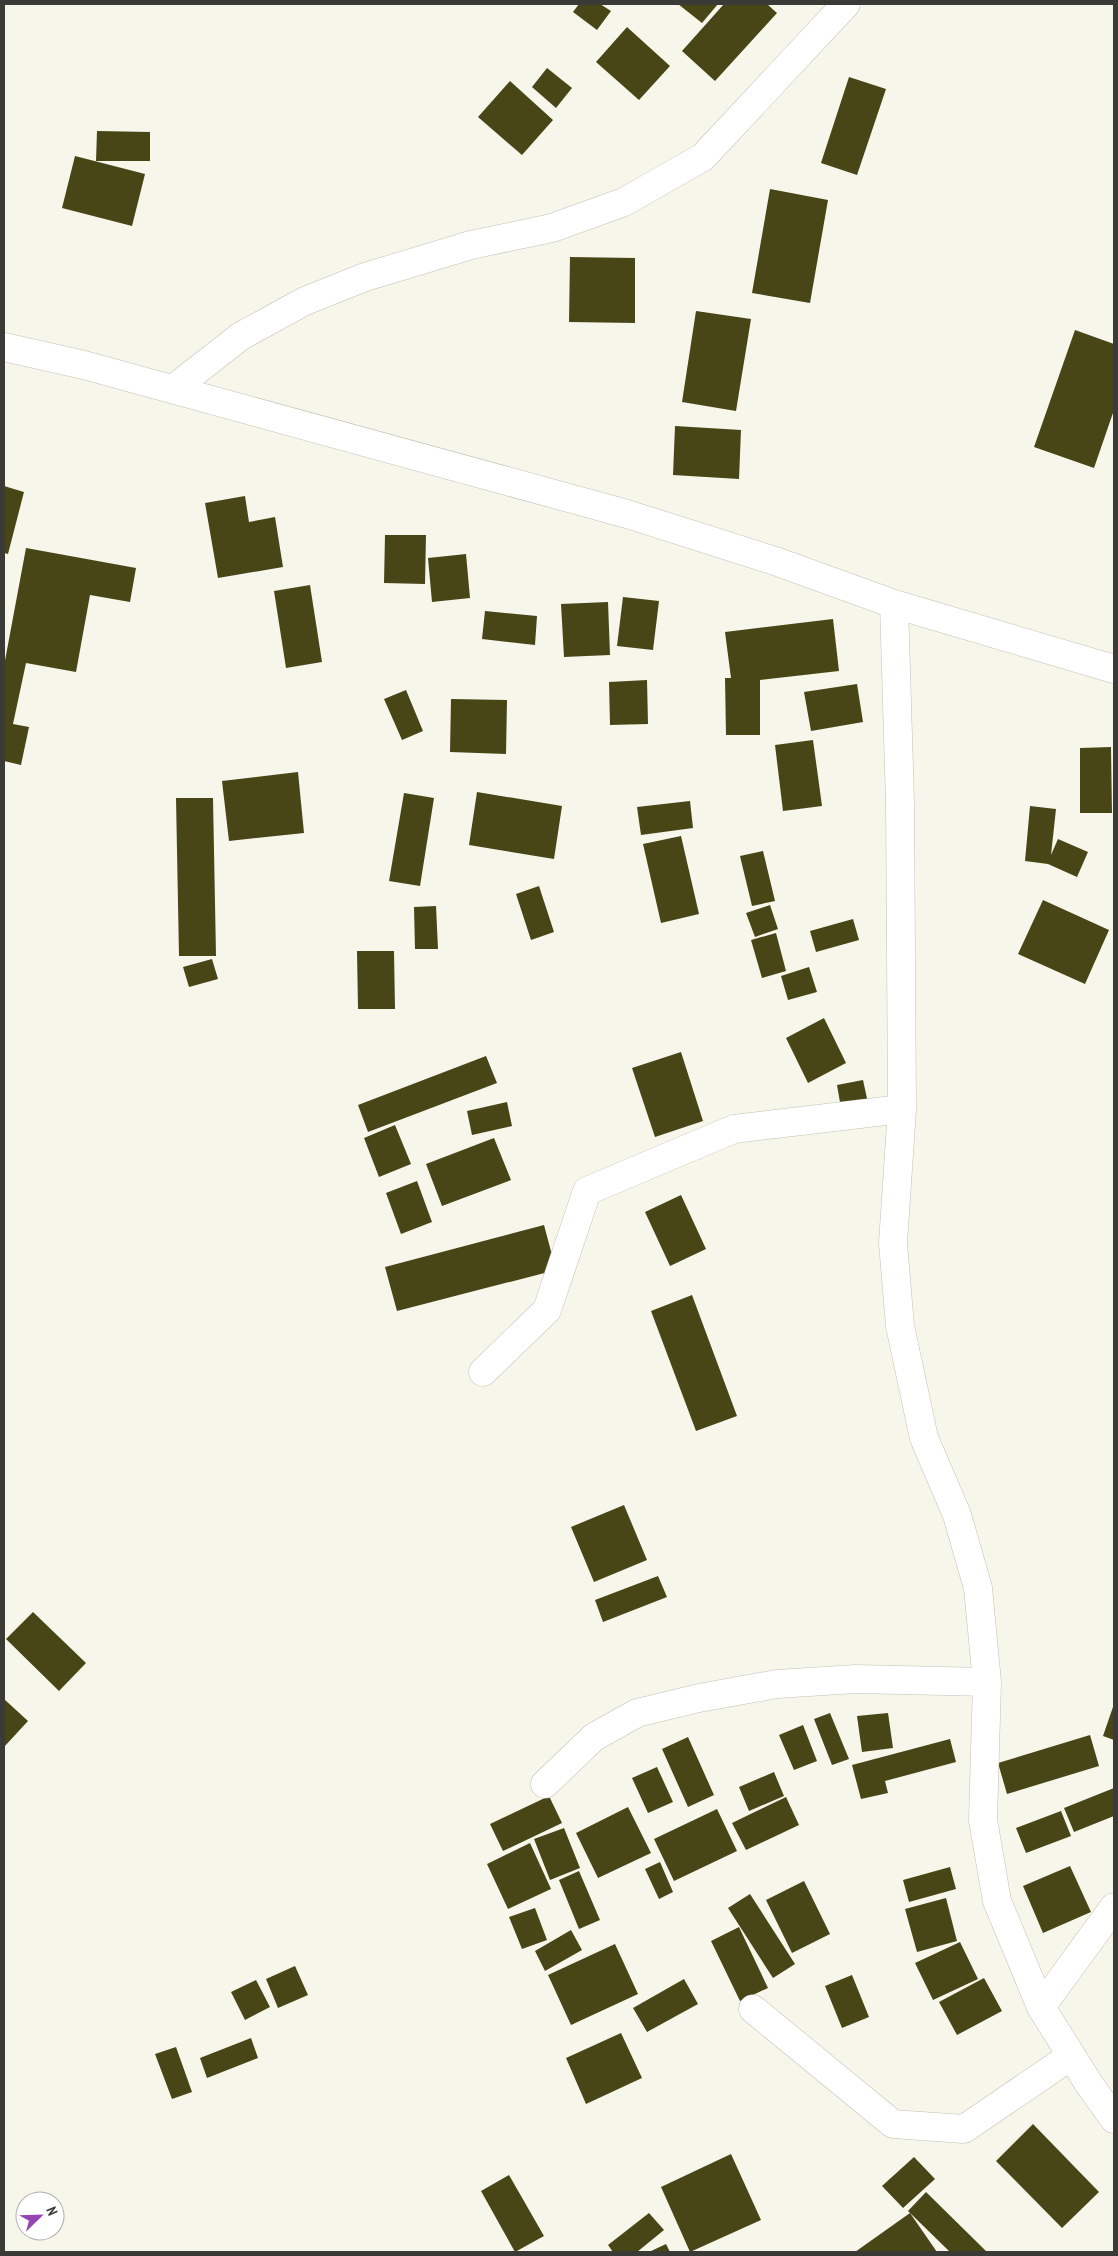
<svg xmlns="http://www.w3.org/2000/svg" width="1118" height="2256" font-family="'PT Sans Narrow',sans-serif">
<rect width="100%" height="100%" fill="#f6f6ea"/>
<!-- building -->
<path fill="#484617" d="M579 4H600L611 11 597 30 573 12Z
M678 4H718L702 23Z
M724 4H767L777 13 715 81 682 51Z
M627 27 670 66 639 100 596 62Z
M547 68 572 88 556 108 532 87Z
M849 77 886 89 857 175 821 163Z
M510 81 553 120 522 155 478 117Z
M97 131 150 132V161H96Z
M75 156 145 174 132 226 62 208Z
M770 189 828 200 810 303 752 293Z
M570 257 635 258V323L569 322Z
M696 311 751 319 736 411 682 402Z
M1075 330 1114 344V410L1094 468 1034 447Z
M675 426 741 430 739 479 673 475Z
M4 486 24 492 8 554 4 553Z
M245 496 249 522 275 517 283 567 218 578 205 503Z
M385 535H426L425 584 384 583Z
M26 548 136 568 130 602 90 595 76 672 26 663 13 724 29 727 21 765 4 761V666Z
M466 554 470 598 432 602 428 558Z
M310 585 322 662 286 668 274 591Z
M623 597 659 601 653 650 617 646Z
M608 602 610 655 564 657 561 604Z
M485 611 537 616 535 645 482 639Z
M833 619 839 671 760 680V735H726L725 678H731L725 632Z
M647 680 648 724 610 725 609 682Z
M857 684 863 722 811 731 804 692Z
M406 690 423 731 402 740 384 699Z
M451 699 507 700 506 754 450 752Z
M813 740 822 806 783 811 775 745Z
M1111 747 1112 813H1080V748Z
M298 772 304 833 229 841 222 781Z
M477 792 562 806 554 859 469 845Z
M404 793 434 798 420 886 389 881Z
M176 798H213L216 956H179Z
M690 801 693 828 641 835 637 807Z
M1030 806 1056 809 1051 855 1058 839 1088 852 1077 877 1048 864 1025 861Z
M681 836 699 914 661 923 643 844Z
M763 851 775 901 752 906 740 856Z
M539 886 554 932 531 940 516 894Z
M1043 900 1109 930 1085 984 1018 954Z
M770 905 778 929 755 937 746 913Z
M436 906 438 949H415L414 907Z
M853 919 859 940 816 952 810 931Z
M776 933 786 971 762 978 751 940Z
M357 951H394L395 1009H358Z
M212 959 218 979 189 987 183 967Z
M809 967 817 992 788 1000 781 976Z
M824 1018 846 1063 808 1083 786 1038Z
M681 1052 703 1121 655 1137 632 1068Z
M486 1056 497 1083 368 1132 358 1105Z
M863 1080 868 1103 841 1108 837 1085Z
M507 1102 512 1126 472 1135 467 1111Z
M395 1125 411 1164 379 1177 364 1138Z
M494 1138 511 1180 442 1206 426 1164Z
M417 1181 432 1222 401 1234 386 1193Z
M681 1195 706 1249 670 1266 645 1212Z
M544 1225 556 1270 397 1311 385 1267Z
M692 1295 737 1416 696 1431 651 1311Z
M624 1505 647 1560 594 1582 571 1527Z
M658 1576 667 1597 603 1622 595 1600Z
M33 1612 86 1663 59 1691 6 1639Z
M4 1699 28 1721 4 1747Z
M1114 1704V1740L1103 1736Z
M830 1713 849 1759 832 1765 814 1719Z
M888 1713 893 1748 862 1752 857 1716Z
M803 1725 817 1761 794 1770 779 1735Z
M1090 1735 1099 1766 1007 1794 998 1763Z
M688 1737 714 1795 688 1807 662 1749Z
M950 1739 956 1762 885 1781 888 1793 861 1799 852 1765Z
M657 1767 673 1802 648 1813 632 1778Z
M774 1772 784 1796 749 1811 739 1787Z
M1114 1788V1816L1074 1832 1064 1808Z
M549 1796 562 1823 503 1851 490 1824Z
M786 1797 799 1825 746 1850 732 1823Z
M628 1807 651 1853 598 1878 576 1833Z
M717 1809 737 1851 674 1881 654 1839Z
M1061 1811 1071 1836 1026 1853 1016 1828Z
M564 1828 580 1868 550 1880 534 1839Z
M530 1843 551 1889 508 1909 487 1864Z
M660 1862 673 1892 659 1899 645 1869Z
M1070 1866 1091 1912 1043 1933 1023 1886Z
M950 1867 956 1889 909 1902 903 1880Z
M579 1871 600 1920 579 1929 559 1880Z
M804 1881 830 1934 792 1953 766 1900Z
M750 1894 795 1964 773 1978 728 1908Z
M946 1898 957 1941 917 1952 905 1909Z
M535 1908 547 1940 522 1949 509 1917Z
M739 1927 768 1988 740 2001 711 1941Z
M571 1930 582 1950 545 1971 535 1951Z
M960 1942 978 1979 933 2000 915 1963Z
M615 1944 638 1994 571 2025 548 1975Z
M295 1966 308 1995 278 2008 266 1979Z
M852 1975 869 2017 842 2028 825 1986Z
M984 1978 1002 2011 957 2035 939 2002Z
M684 1979 698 2004 647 2032 633 2008Z
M256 1980 270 2007 245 2020 231 1992Z
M621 2033 642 2078 586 2104 566 2058Z
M251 2038 258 2058 207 2078 200 2058Z
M176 2047 192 2092 172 2099 155 2054Z
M1033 2124 1099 2192 1062 2228 996 2161Z
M731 2154 761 2220 690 2252 661 2187Z
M914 2157 935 2179 903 2208 882 2186Z
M509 2175 544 2236 515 2252 481 2191Z
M926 2192 987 2252H950L908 2211Z
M649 2213 664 2230 637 2252H613L608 2245Z
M910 2213 937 2252H855Z
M666 2244 670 2252H649Z"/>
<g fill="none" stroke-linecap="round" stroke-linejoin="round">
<!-- street casing -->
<g stroke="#c1c1b6" stroke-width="29">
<path id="street" d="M4 347 84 365 627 514 775 561 894 604 1114 669
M173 389 241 336 305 301 365 277 471 245 552 228 624 202 703 157 846 4
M894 604 900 802 902 1109 893 1243 900 1326 924 1438 957 1515 978 1588 987 1682 983 1820 997 1901 1041 2007 1089 2084 1114 2119
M483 1372 547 1310 587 1191 734 1129 902 1109
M545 1784 594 1737 637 1713 699 1698 777 1684 856 1679 987 1682
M1041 2007 1114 1907
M753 2009 893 2124 964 2129 1071 2056"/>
</g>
<!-- street -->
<use href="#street" stroke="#fff" stroke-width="28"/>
</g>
<!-- border -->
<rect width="1118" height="2256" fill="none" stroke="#3a3a36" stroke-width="10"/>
<!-- north arrow -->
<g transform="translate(40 2216) rotate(67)"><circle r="24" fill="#ffffff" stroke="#b0b0af"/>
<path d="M0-4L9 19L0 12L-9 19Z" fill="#9845b4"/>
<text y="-8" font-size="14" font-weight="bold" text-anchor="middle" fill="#3a3a36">N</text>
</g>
</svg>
